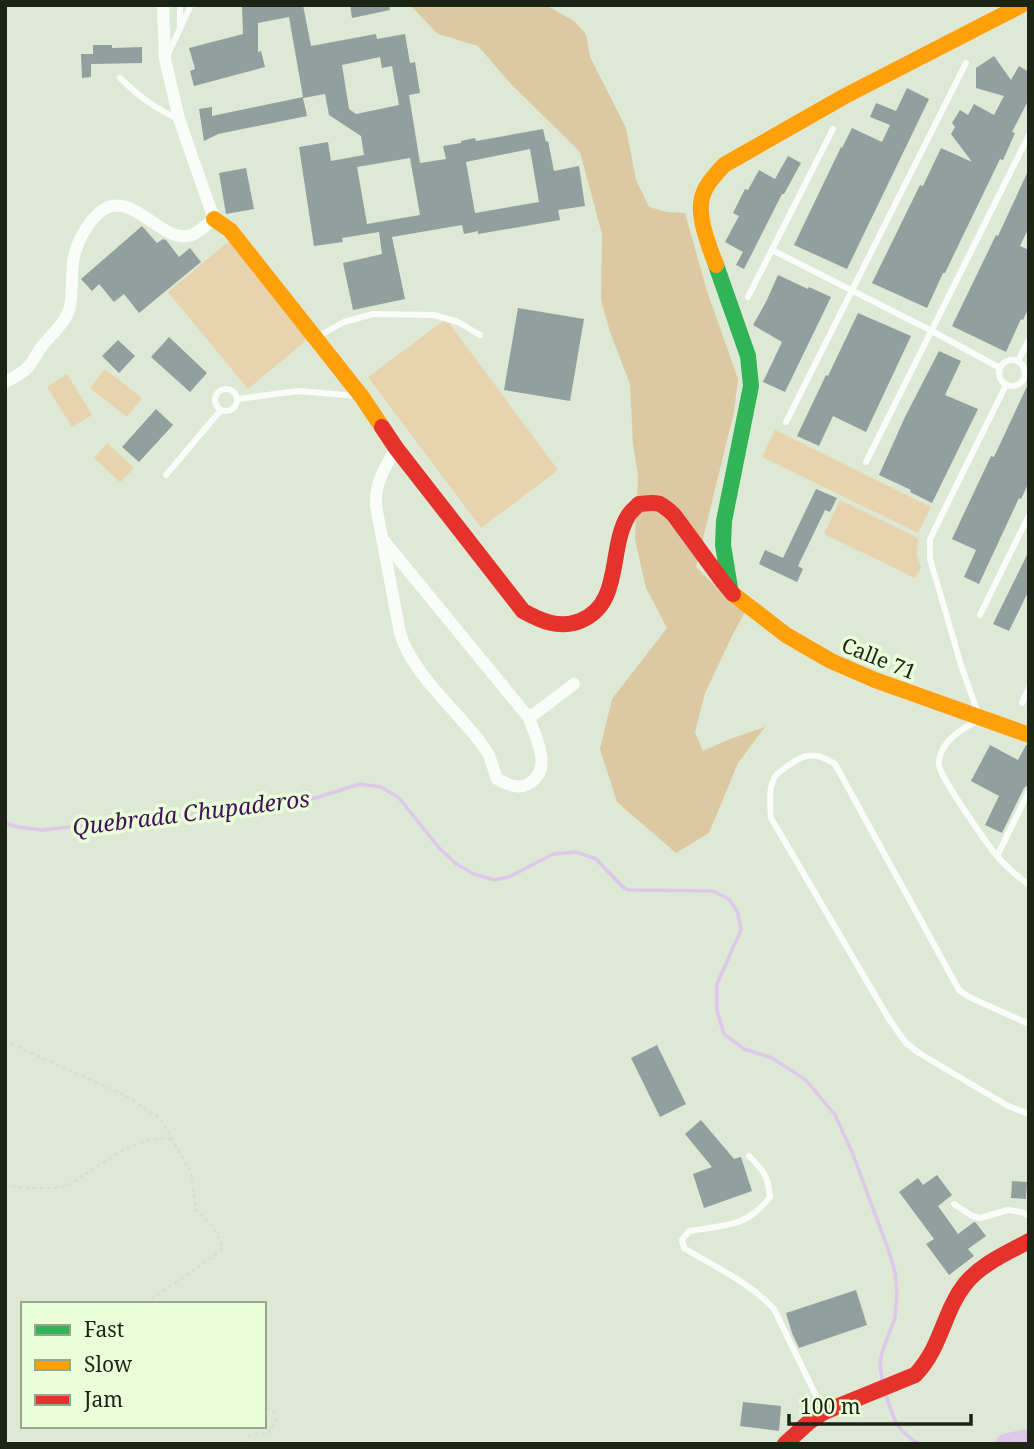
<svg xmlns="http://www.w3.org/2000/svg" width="1034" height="1449" font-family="'Noto Serif',serif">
<rect width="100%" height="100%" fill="#dde9d4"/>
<!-- green -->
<path fill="#e7d4ae" d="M229 241 309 338 248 389 168 292Z
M446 319 558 470 481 528 368 377Z
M105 369 142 398 127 417 90 388Z
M67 374 92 415 72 427 47 387Z
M775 430 931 507 918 533 762 457Z
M107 443 134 468 120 482 94 458Z
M840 500 918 538 917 555 921 568 915 578 824 534Z"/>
<!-- forest -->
<path fill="#dcc9a1" d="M410 5H546L574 21 586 34 590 57 626 128 636 180 649 207 667 212 685 213 707 291 738 379 734 412 696 567 719 590 746 610 732 636 705 693 695 732 703 751 730 739 765 727 738 763 709 833 676 853 617 802 600 749 612 699 667 628 646 588 635 539 638 475 633 444 630 384 610 332 601 300 602 234 580 152 510 83 478 46 438 34Z"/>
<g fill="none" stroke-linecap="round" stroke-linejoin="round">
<!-- stream -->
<path stroke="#ddc7eb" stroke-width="3.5" d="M5 823 18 827 42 830 299 803 360 784 381 787 399 798 440 849 455 863 474 874 494 880 509 877 553 854 576 852 596 859 623 887 628 890 713 891 729 899 738 913 741 930 717 984V1011L724 1034 744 1049 772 1058 806 1080 835 1115 852 1152 888 1249 895 1272 897 1295 895 1318 882 1352 880 1366 883 1385
M885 1392C893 1417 895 1430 919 1444"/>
<!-- river -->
<path stroke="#ddc7eb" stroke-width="21" d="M1006 1444 1029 1439"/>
</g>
<!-- building -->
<path fill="#919f9e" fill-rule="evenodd" d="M242 5H303L311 46 376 34 377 39 405 34 410 63 415 62 420 93 409 95 420 163 446 159 443 146 461 143V141L475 138 476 141 543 129 546 142 548 141 554 171 579 166 585 206 558 210 560 220 478 234V231L464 234 462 225 392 237 405 299 353 310 343 263 382 254 379 232 342 238 343 242 314 246 299 147 328 142 331 161 364 155 361 136 329 115 325 94 303 98 307 116 218 134 204 141 199 109 212 107V116L303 97 289 17 258 23V52L261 51 265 67 194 86 190 71 195 69 189 48 243 34ZM380 57 382 68 392 66 399 105 356 114 349 109 342 65ZM530 149 539 202 475 213 466 162ZM410 158 420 215 367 224 357 167Z
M350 5H389L390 10 352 18Z
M93 45H112V48L142 47V63L91 64V77L82 78 81 54H93Z
M994 56 1011 80 1019 66 1029 72V99L1012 132 1015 133 1003 160 1000 159 945 273H943L927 308 872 283 920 185 923 186 941 148 972 162 951 134 955 127 952 123 960 110 968 115 974 104 994 115 1004 96 976 88V68Z
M907 88 929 99 847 269 794 245 841 147 842 148 852 128 882 142 890 125 870 117 876 103 896 111Z
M788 156 801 163 784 194H782L744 269 736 265 743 252 725 242 739 216 733 213 745 189 748 190 759 170 775 179Z
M246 168 254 209 226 214 219 173Z
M1029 169V227L1020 246 1029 250V307L1023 320 1021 319 1006 352 952 326 996 235 998 236Z
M142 226 157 243 163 239 166 240 179 257 190 248 201 262 139 313 124 294 114 302 99 284 92 291 81 279Z
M778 275 808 289 809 287 831 297 785 392 763 382 782 342 753 325 766 302Z
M518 308 584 319 570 401 504 390Z
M858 313 911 336 866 432 833 416 819 446 797 436 826 375 828 376Z
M169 337 207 373 190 392 151 357Z
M118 340 135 356 119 373 102 356Z
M939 351 961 361 945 395 978 409 932 503 910 492 911 490 879 475 905 417Z
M1029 382V482L1021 499 1019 498 979 584 964 577 976 550 952 539 991 456 994 457Z
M156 409 173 425 139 462 122 447Z
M816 489 837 498 830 512 825 510 798 566 803 569 797 582 759 564 765 550 783 558Z
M1029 551V590L1009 631 993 624Z
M990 745 1018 760 1026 745H1029V784L1024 788 1002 833 985 825 999 796 971 781Z
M657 1045 686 1104 660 1117 631 1058Z
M701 1120 734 1159 741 1157 752 1191 704 1208 693 1174 712 1167 685 1134Z
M937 1175 952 1195 938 1206 958 1234 974 1222 976 1223 986 1236 968 1249 974 1256 949 1275 926 1244 934 1239 899 1192 918 1178 923 1185Z
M1012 1181 1027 1182 1026 1199 1011 1198Z
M856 1290 867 1325 799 1348 792 1333 786 1313Z
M743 1402 781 1406 779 1431 740 1426Z"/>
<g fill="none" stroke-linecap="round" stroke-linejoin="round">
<!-- path -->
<path stroke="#d8dbd5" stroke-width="2" stroke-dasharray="3.5 3.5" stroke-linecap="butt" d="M5 1041 126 1096 160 1118 191 1172 196 1210 213 1226 223 1247 213 1257 144 1304
M5 1186C19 1187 54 1190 65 1186 72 1184 78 1179 84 1175 106 1161 146 1131 173 1140
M246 1444 250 1435 268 1433 276 1422 274 1413 269 1408H264"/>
<!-- lane -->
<path stroke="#fafcf9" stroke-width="6" d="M180 5V28
M168 54 191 5
M120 78C140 97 153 107 178 119
M772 250 932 331 1000 368
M748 297 833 129
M317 337 344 322 373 314 434 315 458 322 480 335
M999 373a13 13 0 1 1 26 0a13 13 0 1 1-26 0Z
M1018 361 1029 339
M1006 385 930 539V559L961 665 980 719C963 728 938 742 939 765 940 777 987 844 997 856 1006 867 1017 876 1029 885
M215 400a11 11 0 1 1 22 0a11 11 0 1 1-22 0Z
M238 399 298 391 357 396
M786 422 966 63
M866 462 1029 135
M166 475 221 410
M980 615 1029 515
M1022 703 1029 688
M997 856 1029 791
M1029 1024 969 997 959 990 835 764C815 751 804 753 785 768 782 770 779 772 776 775 768 786 770 805 771 818L889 1019 906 1043 919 1053 1008 1106 1029 1114
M749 1156C764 1171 768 1176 770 1197 746 1228 725 1225 689 1231L682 1240 684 1248C715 1267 749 1282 774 1309L824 1412
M954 1204 972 1216 980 1218 1008 1210 1021 1212 1029 1216"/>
<!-- street -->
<path stroke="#fafcf9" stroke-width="12" d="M5 382C13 378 22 374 28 367 34 361 37 352 43 345 52 333 67 322 70 306 73 292 71 277 73 263 75 245 86 224 100 212 132 186 161 246 192 235 199 232 207 224 214 219L179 119 165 59 163 5
M384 541 529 718C536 739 554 770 528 784 517 790 507 784 497 779L489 755 481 743C456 710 411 672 400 633L376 506C375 481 385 468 396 448
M529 718 574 684"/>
<!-- fast -->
<path stroke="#30b455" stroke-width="16" d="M716 265 748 356 751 386 724 521 723 545 730 588"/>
<!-- slow -->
<path stroke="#ff9f0a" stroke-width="16" d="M214 219 230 230 362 397 382 427
M716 265C709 246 697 217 702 198 705 185 715 175 724 165L845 96 1022 5
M733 594 786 635 831 661 875 680 1029 735"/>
<!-- jam -->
<path stroke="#e5322d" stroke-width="16" d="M382 427 396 448 523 611C541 621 559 629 580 621 623 604 608 549 628 516 630 512 635 508 639 504 658 502 659 501 674 515L723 582 733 594
M785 1444 809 1422 824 1412 915 1375C942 1347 943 1312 965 1284 981 1264 1007 1253 1029 1241"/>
</g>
<g text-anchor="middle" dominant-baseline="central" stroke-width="7" stroke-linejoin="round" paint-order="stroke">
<!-- street labels -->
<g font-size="21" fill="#1c2416" stroke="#e9fed9">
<text transform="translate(879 658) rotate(22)">Calle 71</text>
</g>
<!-- water labels -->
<g font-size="23" font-style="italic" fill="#401257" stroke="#e9fed9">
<text transform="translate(191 812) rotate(-7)">Quebrada Chupaderos</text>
</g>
</g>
<!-- border -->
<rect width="1034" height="1449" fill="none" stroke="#1c2416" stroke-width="14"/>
<!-- legend -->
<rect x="21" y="1302" width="245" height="126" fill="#e9fed9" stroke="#97a78b" stroke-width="2"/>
<rect x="35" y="1325" width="35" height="10" fill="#30b455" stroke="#97a78b" stroke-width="2"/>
<text x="84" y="1337" font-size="21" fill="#1c2416">Fast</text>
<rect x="35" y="1360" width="35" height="10" fill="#ff9f0a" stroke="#97a78b" stroke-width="2"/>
<text x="84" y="1372" font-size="21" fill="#1c2416">Slow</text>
<rect x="35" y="1395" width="35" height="10" fill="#e5322d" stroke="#97a78b" stroke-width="2"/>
<text x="84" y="1407" font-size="21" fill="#1c2416">Jam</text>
<!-- scale -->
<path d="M789 1414v10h182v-10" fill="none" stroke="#1c2416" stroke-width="3.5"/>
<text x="800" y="1414" font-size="21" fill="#1c2416" stroke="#e9fed9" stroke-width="5" paint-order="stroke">100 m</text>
</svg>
